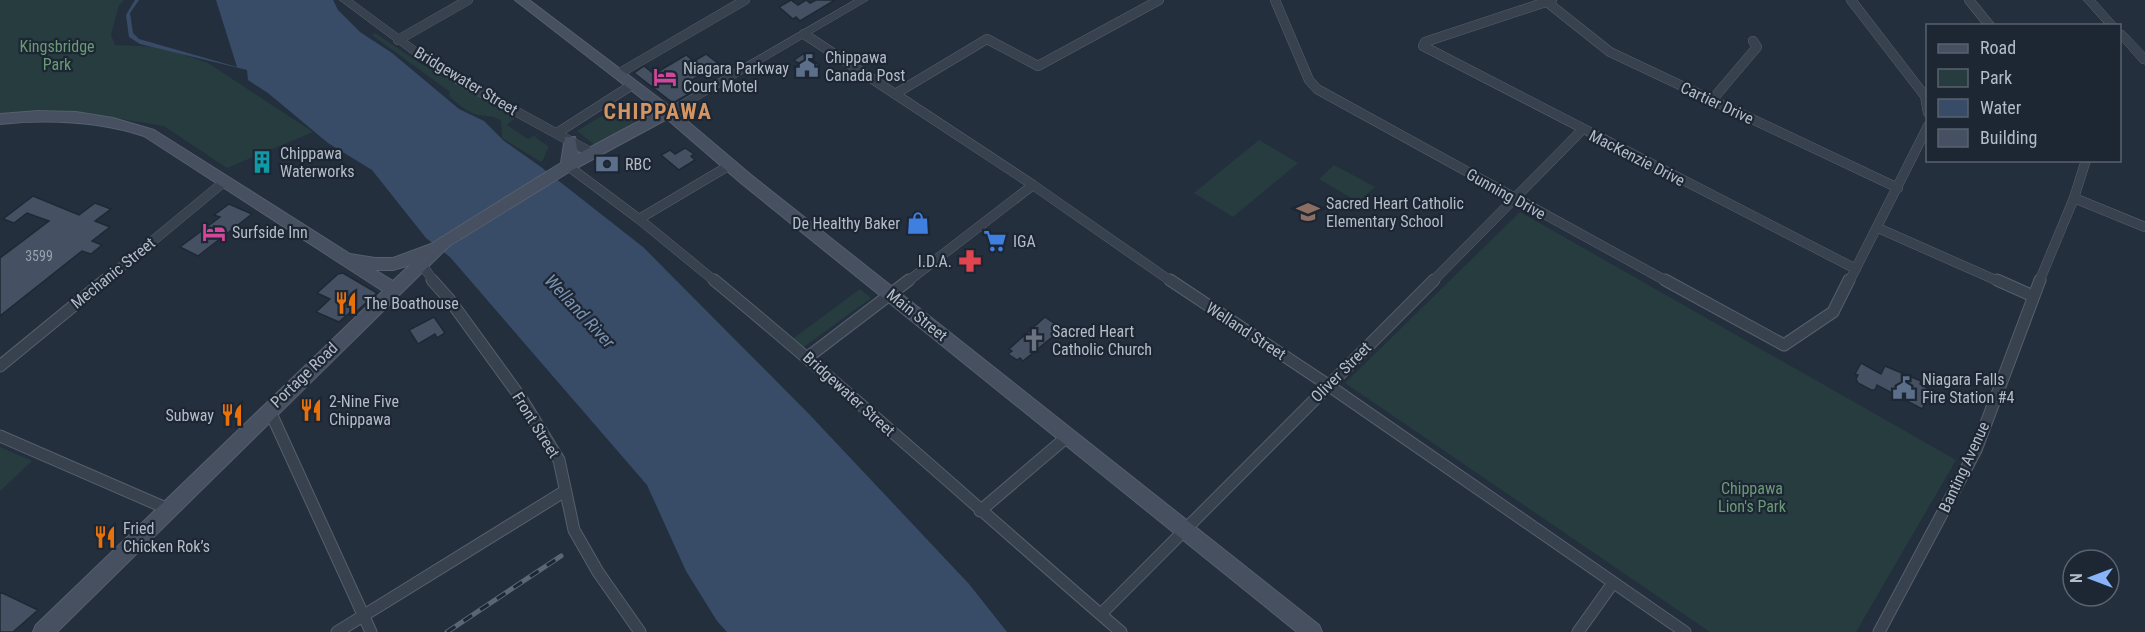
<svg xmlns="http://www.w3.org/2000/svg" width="2145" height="632" font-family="'Roboto Condensed',sans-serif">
<rect width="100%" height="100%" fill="#242f3e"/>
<!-- green -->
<path fill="#263c3f" d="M0 0H124L119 5 111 35 115 45 160 47 208 63 313 132 227 168 164 126 74 111 0 113Z
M375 33 418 62 515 118 507 125 528 139 540 133 535 137 549 147C545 152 545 158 541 162L502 138 501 121C492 114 487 117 478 115 467 112 458 104 449 96L450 92 372 35Z
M628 100 647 114 595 145 577 131Z
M1259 140 1298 163 1233 217 1194 193Z
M1334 165 1375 187 1358 202 1319 179Z
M1520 212 1956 460 1856 632H1710L1345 383Z
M860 289 871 298 801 349 791 340Z
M0 447 32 461 0 491Z"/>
<!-- water -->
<path fill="#394c67" d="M135 0H139L130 13 133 33 139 39 237 67 216 0H333L338 10 360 32 392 53 459 109 484 121 504 141 541 167 643 247 808 413 969 584 1007 632H727L717 621 686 571 647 485 450 257 426 238 372 170 328 143 268 93 248 80 247 70 140 44 129 37 126 15Z"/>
<!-- building -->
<path fill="#455162" stroke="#1f2835" stroke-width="1.5" d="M791 0 798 5 806 0 810 3 816 0H835L800 21 796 17 793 19 779 7Z
M706 54 719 64 685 84 694 91 673 103 634 73 644 66 654 74 686 55 694 61Z
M803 54 819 65 810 71 794 60Z
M685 148 694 154 691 156 695 160 679 170 661 155 670 150 675 154Z
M33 196 79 215 95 203 111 209 95 221 110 227 92 241 102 245 91 254 82 251 0 316V258L49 221 27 213 14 223 3 219Z
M229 204 252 214 198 256 180 247 220 217 214 215Z
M343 273 377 293 357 311 354 309 339 322 316 312 330 299 317 293 338 274Z
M434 317 445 333 437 338 435 334 418 344 409 330Z
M1045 317 1062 329 1023 361 1020 358 1017 360 1008 354 1012 351 1009 349Z
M1861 363 1881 374 1885 366 1921 381 1920 384 1932 391 1922 409 1877 385 1875 390H1871L1858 383 1856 379 1858 375 1855 374Z
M0 592 38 610 13 632H0Z"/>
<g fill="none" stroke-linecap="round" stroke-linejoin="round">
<!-- minor-far1 casing -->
<g stroke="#565f6c" stroke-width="10">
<path id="minor-far1" d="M1275 0 1309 80 1317 89 1668 282
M1552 0 1425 42 1423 46 1856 269
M1851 0 1925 96 1928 113
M1969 0 1990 26
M1547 2 1610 52 1898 188
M804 34 1033 185 1172 282
M398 40 468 0
M618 74 745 0
M895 94 987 39 1038 66 1159 0
M1712 100 1757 47 1753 41
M557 133 632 85
M568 166 639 219 716 282
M2074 198 2145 227
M639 219 730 165
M1878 228 2000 282
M421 263 434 282
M103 282 225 181
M907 282 1033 185
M1432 282 1582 130
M1849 282 1928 126
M2039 282 2074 198 2086 160"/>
</g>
<!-- minor casing -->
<g stroke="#565f6c" stroke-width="13">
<path id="minor" d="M432 280 449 299 521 398 559 460 574 530 598 572 640 632
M714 280C853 394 985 515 1121 632
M1170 280 1328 385 1685 632
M1665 280 1784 345 1833 312 1849 280
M1997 280 2033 296
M808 357 909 280
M0 366 105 280
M269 409 371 632
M0 436 168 509
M980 511 1068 436
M1101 614 1434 280
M337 632 565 491
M1578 632 1613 583
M1879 632 1976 450 2040 280"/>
</g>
<!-- tertiary casing -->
<g stroke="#565f6c" stroke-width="1">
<path id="tertiary" d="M340 0H352L428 56 466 79 596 150 598 153 596 156H588L458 85 420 60Z
M855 0H868L672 115 668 116 662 112Z
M2084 0H2095L2118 26H2107Z
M2120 30 2124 31 2145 53V64L2141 63 2120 39Z"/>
</g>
<!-- secondary casing -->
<g stroke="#565f6c" stroke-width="2">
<path id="secondary" d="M515 0H529L673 109 751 175 1319 625 1322 632H1297L741 183 667 119 569 172 449 246 57 632H33L36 625 383 291 144 136C97 121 49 119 0 124V114L38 111 76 112 113 118 154 130 350 254 375 258H393L431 244 561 163 565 137H575L578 154 658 111ZM410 265 393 281 375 270H393Z"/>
</g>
<!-- minor-far1 -->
<use href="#minor-far1" stroke="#38414e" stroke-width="9"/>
<!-- minor -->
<use href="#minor" stroke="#38414e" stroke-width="11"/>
<!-- tertiary -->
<use href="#tertiary" fill="#38414e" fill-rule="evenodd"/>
<!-- secondary -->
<use href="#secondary" fill="#465061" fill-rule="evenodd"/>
<!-- rail casing -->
<g stroke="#5a6575" stroke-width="5">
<path id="rail" d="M447 632 561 556"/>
</g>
<!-- rail -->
<use href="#rail" stroke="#1d2633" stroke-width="3" stroke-dasharray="10" stroke-linecap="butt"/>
</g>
<!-- icons -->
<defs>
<g id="civic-bare" transform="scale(1.8)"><path d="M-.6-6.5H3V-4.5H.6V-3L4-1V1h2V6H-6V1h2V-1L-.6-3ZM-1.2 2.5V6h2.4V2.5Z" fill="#5c6f8a" stroke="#1d2633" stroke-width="2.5" paint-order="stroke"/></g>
<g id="hotel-bare" transform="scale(1.8)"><path d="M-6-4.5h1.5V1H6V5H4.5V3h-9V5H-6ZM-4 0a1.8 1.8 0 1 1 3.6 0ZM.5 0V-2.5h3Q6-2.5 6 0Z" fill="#d1479c" stroke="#1d2633" stroke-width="2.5" paint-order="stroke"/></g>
<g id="building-bare" transform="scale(1.8)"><path d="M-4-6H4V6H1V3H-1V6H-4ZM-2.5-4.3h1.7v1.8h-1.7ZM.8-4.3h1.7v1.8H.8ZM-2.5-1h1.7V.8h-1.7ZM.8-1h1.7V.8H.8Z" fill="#0f9aa8" stroke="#1d2633" stroke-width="2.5" paint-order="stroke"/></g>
<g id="bank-bare" transform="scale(1.8)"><path d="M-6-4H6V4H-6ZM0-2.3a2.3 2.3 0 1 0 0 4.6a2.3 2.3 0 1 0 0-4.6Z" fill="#5c6f8a" stroke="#1d2633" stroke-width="2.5" paint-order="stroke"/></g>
<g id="school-bare" transform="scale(1.8)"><path d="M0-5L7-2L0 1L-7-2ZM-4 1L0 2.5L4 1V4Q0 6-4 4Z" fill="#8d6e63" stroke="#1d2633" stroke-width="2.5" paint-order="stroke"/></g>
<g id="shop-bare" transform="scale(1.8)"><path d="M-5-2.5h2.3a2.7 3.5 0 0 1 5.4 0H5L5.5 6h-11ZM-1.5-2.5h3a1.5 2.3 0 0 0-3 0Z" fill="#3f7fe0" stroke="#1d2633" stroke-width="2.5" paint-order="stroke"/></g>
<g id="supermarket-bare" transform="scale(1.8)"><path d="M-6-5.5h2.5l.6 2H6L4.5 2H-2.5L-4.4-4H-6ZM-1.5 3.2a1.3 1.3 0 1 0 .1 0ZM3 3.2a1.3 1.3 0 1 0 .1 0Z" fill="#3f7fe0" stroke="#1d2633" stroke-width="2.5" paint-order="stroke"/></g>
<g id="pharmacy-bare" transform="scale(1.8)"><path d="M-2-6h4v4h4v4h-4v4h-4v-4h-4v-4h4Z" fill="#e0444e" stroke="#1d2633" stroke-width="2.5" paint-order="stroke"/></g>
<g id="restaurant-bare" transform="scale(1.8)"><path d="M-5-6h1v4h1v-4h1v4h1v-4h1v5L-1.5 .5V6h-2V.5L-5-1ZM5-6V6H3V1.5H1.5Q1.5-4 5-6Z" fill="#e8710a" stroke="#1d2633" stroke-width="2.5" paint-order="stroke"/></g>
<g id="church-bare" transform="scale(1.8)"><path d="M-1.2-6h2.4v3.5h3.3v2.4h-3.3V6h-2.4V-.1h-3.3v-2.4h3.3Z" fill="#6b7280" stroke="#1d2633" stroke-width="2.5" paint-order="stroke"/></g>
</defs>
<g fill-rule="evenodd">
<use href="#civic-bare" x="807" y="66"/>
<use href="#hotel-bare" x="665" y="77"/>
<use href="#building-bare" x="262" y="162"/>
<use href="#bank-bare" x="607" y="164"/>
<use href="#school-bare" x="1308" y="212"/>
<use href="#shop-bare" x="918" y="223"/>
<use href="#hotel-bare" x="214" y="232"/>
<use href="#supermarket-bare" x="995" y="241"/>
<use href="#pharmacy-bare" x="970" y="261"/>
<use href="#restaurant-bare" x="346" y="303"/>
<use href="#church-bare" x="1034" y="340"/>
<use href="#civic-bare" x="1904" y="388"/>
<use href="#restaurant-bare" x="311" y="410"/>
<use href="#restaurant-bare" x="232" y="415"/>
<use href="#restaurant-bare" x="105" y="537"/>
</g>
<g text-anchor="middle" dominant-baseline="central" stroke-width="4.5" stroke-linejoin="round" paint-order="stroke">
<!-- number labels -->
<g font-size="14" fill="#98a1af">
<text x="39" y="256">3599</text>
</g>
<!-- park labels -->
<g font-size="16" fill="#6b9a76" stroke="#1d2633">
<text x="57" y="46">Kingsbridge<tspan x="57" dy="18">Park</tspan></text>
<text x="1752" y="488">Chippawa<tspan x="1752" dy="18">Lion's Park</tspan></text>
</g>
<!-- poi labels -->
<g font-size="16" fill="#b4bcc9" stroke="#1d2633" text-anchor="start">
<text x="825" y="57">Chippawa<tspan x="825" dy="18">Canada Post</tspan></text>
<text x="683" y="68">Niagara Parkway<tspan x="683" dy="18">Court Motel</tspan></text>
<text x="280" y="153">Chippawa<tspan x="280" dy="18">Waterworks</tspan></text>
<text x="625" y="164">RBC</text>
<text x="1326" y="203">Sacred Heart Catholic<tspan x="1326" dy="18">Elementary School</tspan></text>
<text x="900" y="223" text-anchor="end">De Healthy Baker</text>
<text x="232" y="232">Surfside Inn</text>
<text x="1013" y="241">IGA</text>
<text x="952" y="261" text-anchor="end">I.D.A.</text>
<text x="364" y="303">The Boathouse</text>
<text x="1052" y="331">Sacred Heart<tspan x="1052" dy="18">Catholic Church</tspan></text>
<text x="1922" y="379">Niagara Falls<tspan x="1922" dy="18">Fire Station #4</tspan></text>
<text x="329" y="401">2-Nine Five<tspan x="329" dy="18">Chippawa</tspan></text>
<text x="214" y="415" text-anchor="end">Subway</text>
<text x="123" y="528">Fried<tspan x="123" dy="18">Chicken Rok’s</tspan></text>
</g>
<!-- street labels -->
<g font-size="16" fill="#b4bcc9" stroke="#1d2633">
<text transform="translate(466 81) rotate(31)">Bridgewater Street</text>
<text transform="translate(1717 103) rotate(25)">Cartier Drive</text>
<text transform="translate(1637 158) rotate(27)">MacKenzie Drive</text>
<text transform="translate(1506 194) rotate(29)">Gunning Drive</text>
<text transform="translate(113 273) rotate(-39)">Mechanic Street</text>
<text transform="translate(917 315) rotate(39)">Main Street</text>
<text transform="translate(1246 331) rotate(33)">Welland Street</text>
<text transform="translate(1341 372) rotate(-45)">Oliver Street</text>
<text transform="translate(304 375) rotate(-44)">Portage Road</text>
<text transform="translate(849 394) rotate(42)">Bridgewater Street</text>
<text transform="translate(536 425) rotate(58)">Front Street</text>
<text transform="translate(1964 467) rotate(-65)">Banting Avenue</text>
</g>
<!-- water labels -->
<g font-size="18" font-style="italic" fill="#7c92b1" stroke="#1d2633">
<text transform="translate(580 311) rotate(47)">Welland River</text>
</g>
<!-- district labels -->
<g font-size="22" font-weight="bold" letter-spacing="1.5" fill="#d59563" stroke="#1d2633">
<text x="658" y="111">CHIPPAWA</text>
</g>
</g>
<!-- legend -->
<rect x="1926" y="24" width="195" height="138" fill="#1d2633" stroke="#59626f" stroke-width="1.5"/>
<rect x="1938" y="44" width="30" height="9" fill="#465061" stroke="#59626f" stroke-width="1.5"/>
<text x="1980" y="54" font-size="18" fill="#b4bcc9">Road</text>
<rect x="1938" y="69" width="30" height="18" fill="#263c3f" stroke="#59626f" stroke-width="1.5"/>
<text x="1980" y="84" font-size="18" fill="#b4bcc9">Park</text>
<rect x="1938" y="99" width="30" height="18" fill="#394c67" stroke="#59626f" stroke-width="1.5"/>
<text x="1980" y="114" font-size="18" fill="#b4bcc9">Water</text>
<rect x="1938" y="129" width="30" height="18" fill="#455162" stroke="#59626f" stroke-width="1.5"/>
<text x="1980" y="144" font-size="18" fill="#b4bcc9">Building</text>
<!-- north arrow -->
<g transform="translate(2091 578) rotate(270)"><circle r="28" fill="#1d2633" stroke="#59626f" stroke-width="1.5"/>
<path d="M0-4.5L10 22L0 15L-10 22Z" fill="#8ab4f8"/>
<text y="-9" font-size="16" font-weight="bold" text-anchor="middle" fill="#b4bcc9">N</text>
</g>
</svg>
